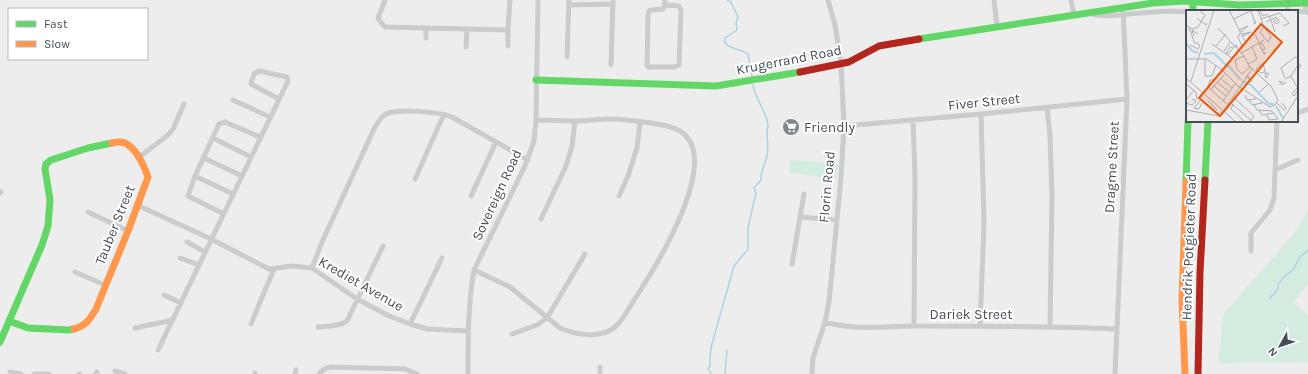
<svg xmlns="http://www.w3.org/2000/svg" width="1308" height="374" font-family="Karla,sans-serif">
<rect width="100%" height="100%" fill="#eeeded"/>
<!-- green -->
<path fill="#d4ebdf" d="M791 160 838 163 837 179 790 173Z
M1308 211V284L1293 303 1308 315V362L1218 363 1224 313 1292 236Z"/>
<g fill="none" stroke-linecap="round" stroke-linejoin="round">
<!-- stream -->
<path stroke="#acd2e5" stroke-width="1.5" d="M727 0 731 2 738 17 736 22 737 30 725 38V43C731 50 741 49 748 54L752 76
M1270 298 1278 289V284L1285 276 1293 270 1300 257 1308 250
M711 374 708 368 710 367V355L712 344 734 266 748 249V228L756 193 754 188 761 180C760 172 765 164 767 156 769 148 767 140 767 131 767 129 768 128 768 125 766 110 755 99 753 85
M725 374 727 350"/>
<!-- street -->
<path stroke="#caccce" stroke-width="5" d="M385 0 378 18 382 24 385 27 508 30 510 0
M994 0 997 27
M1071 0 1074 15
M1287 1 1288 11
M1308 2C1305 5 1304 10 1308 13
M569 5 613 4
M665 5 679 6 681 10 679 65 674 67H648L647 65 648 15 649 11 651 10 663 9 665 5V0
M1297 11 1307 12
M1091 14C1107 18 1124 14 1140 13 1155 12 1172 10 1187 12
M508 30V46
M426 38V28
M466 47 467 29
M567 57 569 0
M611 65 613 0
M1297 67 1299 66
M233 100 270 117
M1047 108 1050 135 1052 195 1050 327
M1297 113 1308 109
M913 120 915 177 914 326
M844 126 981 114 1127 99
M213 138 251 157
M138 158 168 135 173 129 184 104
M204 158 242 176
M1275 170 1298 160
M195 176 233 194
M415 179 444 114
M0 193 1 192
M471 196 496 142
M619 196 628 176 637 148 640 122
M137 205 211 239 269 269 292 266 312 268 357 299 389 316 410 324 427 329 468 331
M88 212 128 231
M224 214 188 196 195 176 219 124 225 122 260 137
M800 217 836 220
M541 219 566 166 572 146 575 121
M187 242 205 252
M1251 251V233L1270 210 1274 198 1277 121
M180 258 199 265
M792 264 804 194
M312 268 322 242 374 129C377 124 380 117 386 114 398 108 439 112 452 117L528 160
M474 270 510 287 560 328C576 335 601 339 615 327 624 319 630 306 636 297 655 268 724 158 680 131 671 125 661 125 651 123 637 121 623 119 609 119 598 119 587 121 576 121 563 121 550 120 536 120
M75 272 105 285
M164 295 181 303
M825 322C856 331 885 326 916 326 983 326 1050 326 1116 329
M251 324 274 269
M410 324 442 258
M980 326 984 223 981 114
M318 327C327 326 339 327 347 321L383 246
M135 328 173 320
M512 334 537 325 547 318 585 254
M158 350 288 81 287 77 259 71 254 74 251 83V84L279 99
M600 367V374
M115 371 125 374
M10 372 21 374
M34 374H49
M79 374H80
M95 374 97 372
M255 374V373
M295 374 296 370
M319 374C323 369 326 368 331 367L405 369 417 374
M468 374C468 339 468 305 474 270L525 166 534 141 536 120 538 0
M812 374 813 358 825 322 829 302 841 178 844 126 841 63 835 25 828 0
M1115 374 1127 99 1123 7"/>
<!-- fast -->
<path stroke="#63d668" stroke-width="7" d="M1193 0V11
M919 39 1153 3 1184 1 1239 5 1307 3
M536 80 716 86 800 72
M1205 180 1208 121
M1186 182 1188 121
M9 321 28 328 69 330 74 329
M0 342 42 245 48 226 50 200 45 169 46 164 51 160 88 148 112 143"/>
<!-- slow -->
<path stroke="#ff974d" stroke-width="7" d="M74 329C86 326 90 319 96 309L128 231 148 177C144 166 136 148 125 143 120 141 116 142 112 143
M1185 374 1182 300 1186 182"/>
<!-- jam -->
<path stroke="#b3261e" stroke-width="7" d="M800 72 849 62 879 46 919 39
M1198 374 1200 272 1205 180"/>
</g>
<!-- icons -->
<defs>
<g id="supermarket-disc" transform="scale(0.9)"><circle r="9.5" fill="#81868c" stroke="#fff"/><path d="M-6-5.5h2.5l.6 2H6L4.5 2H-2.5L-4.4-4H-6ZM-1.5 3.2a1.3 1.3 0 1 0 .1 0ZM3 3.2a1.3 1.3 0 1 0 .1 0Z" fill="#fff"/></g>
</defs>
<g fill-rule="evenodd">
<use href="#supermarket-disc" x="791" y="127"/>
</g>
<g text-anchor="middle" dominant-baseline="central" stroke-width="4" stroke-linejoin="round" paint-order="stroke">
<!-- street labels -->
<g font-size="14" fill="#474e57" stroke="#fff">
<text transform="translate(789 60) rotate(-11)">Krugerrand Road</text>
<text transform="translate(984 102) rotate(-6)">Fiver Street</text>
<text transform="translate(1112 167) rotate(-87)">Dragme Street</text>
<text transform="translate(827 187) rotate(-85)">Florin Road</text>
<text transform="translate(497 195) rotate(-65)">Sovereign Road</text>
<text transform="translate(115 225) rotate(-68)">Tauber Street</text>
<text transform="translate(1189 247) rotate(-88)">Hendrik Potgieter Road</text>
<text transform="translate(361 284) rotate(30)">Krediet Avenue</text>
<text x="971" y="314">Dariek Street</text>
</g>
<!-- poi labels -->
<g font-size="14" fill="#474e57" stroke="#fff" text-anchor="start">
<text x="804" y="127">Friendly</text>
</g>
</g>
<!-- overview -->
<g transform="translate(1186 10)">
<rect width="112" height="112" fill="#eeeded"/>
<path fill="none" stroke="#acd2e5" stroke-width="2" d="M0 33 6 41 12 43M18 44 28 43 42 57M41 54 55 70M56 71 65 75 83 94H88M90 96 97 108"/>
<path fill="none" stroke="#abadb1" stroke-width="1" d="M43 0 60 33 47 47M72 0 78 17 85 27 82 32 74 22 78 17M74 0 77 6 82 4M65 1 69 14V10M83 5 89 22M11 8 20 15 21 13M48 9 66 0M75 9 94 3 103 13 97 16M80 12 91 7M87 12 91 9H92L93 12 90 14 88 11M0 15 6 19 12 17 19 5 13 0M3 17 8 32 14 35 12 39 4 35M32 18 58 46 63 56 85 76 92 90 89 95 84 97M53 20 62 16 55 22M54 23 52 27 56 36M56 24 65 22 57 26M69 24 78 44 80 43H77M8 26 6 20 12 24M26 34 47 49M73 35 76 33 79 39 76 40M30 36 40 24M47 37H44L40 43 42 44 50 35 52 38M38 41 45 31M55 43 78 30M58 46 49 50 51 59 56 64 64 57M19 48 36 60 52 76 84 97M0 49H19M19 49V66H26L30 55M62 54 71 49 66 37M78 62 75 63 70 59 77 53 79 62M79 62 80 68 83 64 80 63M105 66 111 77M0 68 50 112M34 68 46 78M99 68 95 58 109 47 112 48M99 69 105 66 112 55M28 70H24L22 77 42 95M64 70 62 66 60 67 67 72M5 71 28 0M31 72 43 82M98 73 93 71 96 75 100 72M0 74 10 82 11 90M28 76 40 86M112 77 106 84 108 86 112 80M24 80 39 64M74 82 83 73M59 85 61 90 70 89M47 87 68 106 64 112M0 90 8 80M63 90 66 95 76 93M14 91 8 98 13 99 16 93M22 91 31 100M37 91 49 74M44 92 67 112M0 93 6 95 10 91 6 89M91 93 98 100 100 98 96 93M47 94 45 99 59 112M68 95 71 100 86 101 92 109 83 110 81 105M0 100 33 106M73 100 76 105 88 103M34 106 66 59M95 112 112 86"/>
<path fill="#e8590c" fill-opacity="0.15" stroke="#e8590c" stroke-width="2" d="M75 14 96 32 34 106 13 88Z"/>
<rect width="112" height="112" fill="none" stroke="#474e57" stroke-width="2"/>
</g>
<!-- legend -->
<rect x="8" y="8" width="140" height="52" fill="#ffffff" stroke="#b5b8bc"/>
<rect x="16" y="21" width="20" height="6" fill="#63d668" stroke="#b5b8bc"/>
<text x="44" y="28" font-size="12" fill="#474e57">Fast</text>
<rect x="16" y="41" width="20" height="6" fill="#ff974d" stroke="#b5b8bc"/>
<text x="44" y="48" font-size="12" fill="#474e57">Slow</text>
<!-- north arrow -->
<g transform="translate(1280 346) rotate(230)" stroke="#ffffff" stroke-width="3" paint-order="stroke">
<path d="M0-3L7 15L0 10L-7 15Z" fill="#474e57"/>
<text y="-6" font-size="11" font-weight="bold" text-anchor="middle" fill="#474e57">N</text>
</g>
</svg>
